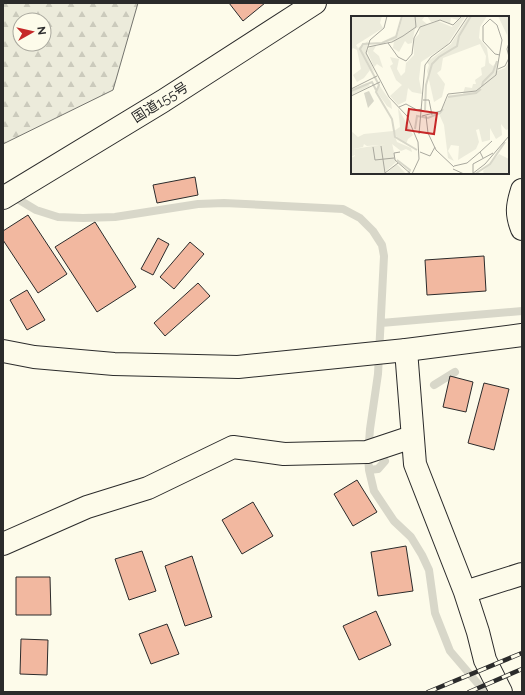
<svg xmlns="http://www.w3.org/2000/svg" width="525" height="695" font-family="Raleway,'Noto Sans JP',sans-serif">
<defs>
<pattern id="forest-firs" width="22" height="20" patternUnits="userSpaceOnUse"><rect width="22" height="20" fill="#ecebdb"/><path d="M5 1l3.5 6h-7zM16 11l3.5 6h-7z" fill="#cbcabc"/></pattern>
</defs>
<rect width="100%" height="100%" fill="#fdfbea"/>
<!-- forest -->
<path fill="url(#forest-firs)" stroke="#74746e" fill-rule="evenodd" d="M3 3H138L113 90 3 144ZM20 20H44V44H20Z"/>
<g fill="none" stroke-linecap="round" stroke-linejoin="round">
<!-- stream -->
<path stroke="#d8d7c9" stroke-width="8" d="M11 195 36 210 58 217 83 218 115 217 198 204 224 203 343 209 360 218 373 231 382 245 384 256 378 374 370 429 368 456 369 470 374 491 394 521 411 537 422 555 429 570 435 613 450 651 485 692
M381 323 522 311
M434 385 455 372
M369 470 378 469 385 461"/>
</g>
<!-- building -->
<path fill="#f2b8a0" stroke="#2b2b2b" d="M229 3H265L243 21Z
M195 177 198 195 157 203 153 185Z
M28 215 67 274 38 293 3 240V231Z
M95 222 136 287 97 312 55 247Z
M158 238 169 244 153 275 141 269Z
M190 242 204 254 174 289 160 277Z
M484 256 486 291 427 295 425 260Z
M198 283 210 296 165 336 154 323Z
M27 290 45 320 27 330 10 300Z
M450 376 473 382 466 412 443 407Z
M484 383 509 389 494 450 468 443Z
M357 480 377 512 353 526 334 494Z
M253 502 273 536 242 554 222 520Z
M406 546 413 591 378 596 371 552Z
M142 551 156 591 129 600 115 559Z
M192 556 212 617 185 626 165 566Z
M16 577H50L51 615H16Z
M376 611 391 645 359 660 343 626Z
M167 624 179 654 151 664 139 634Z
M21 639 48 640 47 675 20 674Z"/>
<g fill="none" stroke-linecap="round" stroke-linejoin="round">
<!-- minor casing -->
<g stroke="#2b2b2b" stroke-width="24">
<path id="minor" d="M522 190C517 206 516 214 522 229
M406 350 415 464 465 592 478 632 485 660 501 692
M3 544 87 507 148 488 233 447 284 454 367 452 412 437
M465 592 522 574"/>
</g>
<!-- tertiary casing -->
<g stroke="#2b2b2b" stroke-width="24">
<path id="tertiary" d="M3 351 34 357 114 364 238 367 406 350 522 335"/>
</g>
<!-- trunk casing -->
<g stroke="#2b2b2b" stroke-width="24">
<path id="trunk" d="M3 198 163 101 315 3"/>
</g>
<!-- minor -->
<use href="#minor" stroke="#fdfbea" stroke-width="22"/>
<!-- tertiary -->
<use href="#tertiary" stroke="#fdfbea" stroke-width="22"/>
<!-- trunk -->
<use href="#trunk" stroke="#fdfbea" stroke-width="22"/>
<!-- rail casing -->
<g stroke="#2b2b2b" stroke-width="4.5">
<path id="rail" d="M428 692 522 653
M469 692 522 669"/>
</g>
<!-- rail -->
<use href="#rail" stroke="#fdfbea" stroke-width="3" stroke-dasharray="9" stroke-linecap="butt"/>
</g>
<g text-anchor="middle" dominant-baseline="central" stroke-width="3" stroke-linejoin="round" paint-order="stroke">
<!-- street labels -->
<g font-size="14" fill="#2b2b2b" stroke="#fdfbea">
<text transform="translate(160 102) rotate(-32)">国道155号</text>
</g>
</g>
<!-- overview -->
<g transform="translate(351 16)">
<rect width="158" height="158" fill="#fdfbea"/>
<path d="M0 0H31L29 7 32 12 5 29 7 32 17 25 15 35 24 57 15 46 19 54 13 62 6 66 2 59 10 53 6 34 2 32 0 35ZM52 0H74L71 4 76 8 64 13 61 27 57 28 54 25 48 36 42 32 43 25 31 26 47 18ZM76 0H110L107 4 100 2 99 8 91 4 80 6ZM111 0H115L96 29 70 46 68 63 71 78 61 76 57 72 55 85 47 89 39 80 51 69 45 64 39 50 42 48 39 41 48 43 46 53 50 60 54 56 55 47 63 39V23L68 18 69 11 87 5 101 11ZM118 0H136L129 11 128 22 136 32 138 47 142 50 147 45 146 55 154 52 158 46V113L155 114 150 108 151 119 145 123 139 112V124L131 126 128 113 125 114 128 126 125 133 107 144 108 130 100 129 97 135 103 145 97 142 93 109 88 98 98 79 112 78 114 71 121 72 122 68H125L124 64 131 59 130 52 134 50 135 40 129 28 92 42 90 54 86 57 94 68 91 81 83 86 76 55 78 49 76 46 100 28ZM147 0H158L156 28V19ZM20 30H25L22 35 28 40 32 52 26 48 23 51 16 35ZM16 67 19 70 0 79V73ZM28 69 40 86 41 93 36 90 26 76ZM47 92 62 119 57 123 55 128 47 124 43 115 49 111ZM0 115 7 121 13 118 42 115 46 126 60 132 61 136 55 133 50 135 41 128 16 130 13 128 12 131 3 133 4 139 0 141ZM148 138 158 143V158H133L132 155ZM46 148 55 158H35L44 149Z" fill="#ecebdb"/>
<path d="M41 127 45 146 32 158H0V142L4 140 3 133Z" fill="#ecebdb"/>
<path d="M18 75 23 85 17 92 13 77Z" fill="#d8d7c9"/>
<path fill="none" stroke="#d8d7c9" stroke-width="2" d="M51 0 45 21 31 27 12 28 9 33 28 69 25 76 41 103 44 121 66 134M131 70 132 66 142 56 146 45M0 75 21 66 25 74M97 81 125 77 130 73M74 94 75 69 81 48 88 41 106 30 108 20 120 0M64 113 66 100 77 102 89 97 92 93M46 144 59 154 57 158M124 158 139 148 154 126"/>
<path fill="none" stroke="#a9a89e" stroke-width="1" d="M36 0 33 12 19 24 15 37 38 81 56 100 67 126 68 143 61 158M139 3 132 10V25L144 38 149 39M37 27 47 41 55 45 61 38 63 22 69 11 89 4 102 9 111 0M158 27 156 33 158 41M17 31 41 26 52 20 65 11 64 0M147 53 154 50 158 42M0 73 26 60M0 80 29 66M72 84H78L81 99M48 91 55 88 66 94 71 93M71 100 90 95 97 78 125 75 145 59 151 24 146 9 139 3M75 100 77 117 85 134 103 151M68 118 74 49 80 41 99 27 117 0M30 130 34 157M22 131 24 144 43 142M49 136 43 137 44 144 60 158M69 136 79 140 84 131M129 136 141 125M103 150 116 147 129 136 132 142M102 153 113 158M34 157 47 147M122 157V148L142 137M121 158 134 148 158 120"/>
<path fill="#c62828" fill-opacity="0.15" stroke="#c62828" stroke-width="2" d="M58 93 86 97 83 118 55 114Z"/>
<rect width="158" height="158" fill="none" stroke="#2b2b2b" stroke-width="2"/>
</g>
<!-- border -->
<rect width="525" height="695" fill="none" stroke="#2b2b2b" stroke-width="8"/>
<!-- north arrow -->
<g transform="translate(32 32) rotate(82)"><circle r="19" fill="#fdfbea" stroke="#a9a89e"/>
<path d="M0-3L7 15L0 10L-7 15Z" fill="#c62828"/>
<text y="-6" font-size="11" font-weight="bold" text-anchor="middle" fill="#2b2b2b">N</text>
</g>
</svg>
